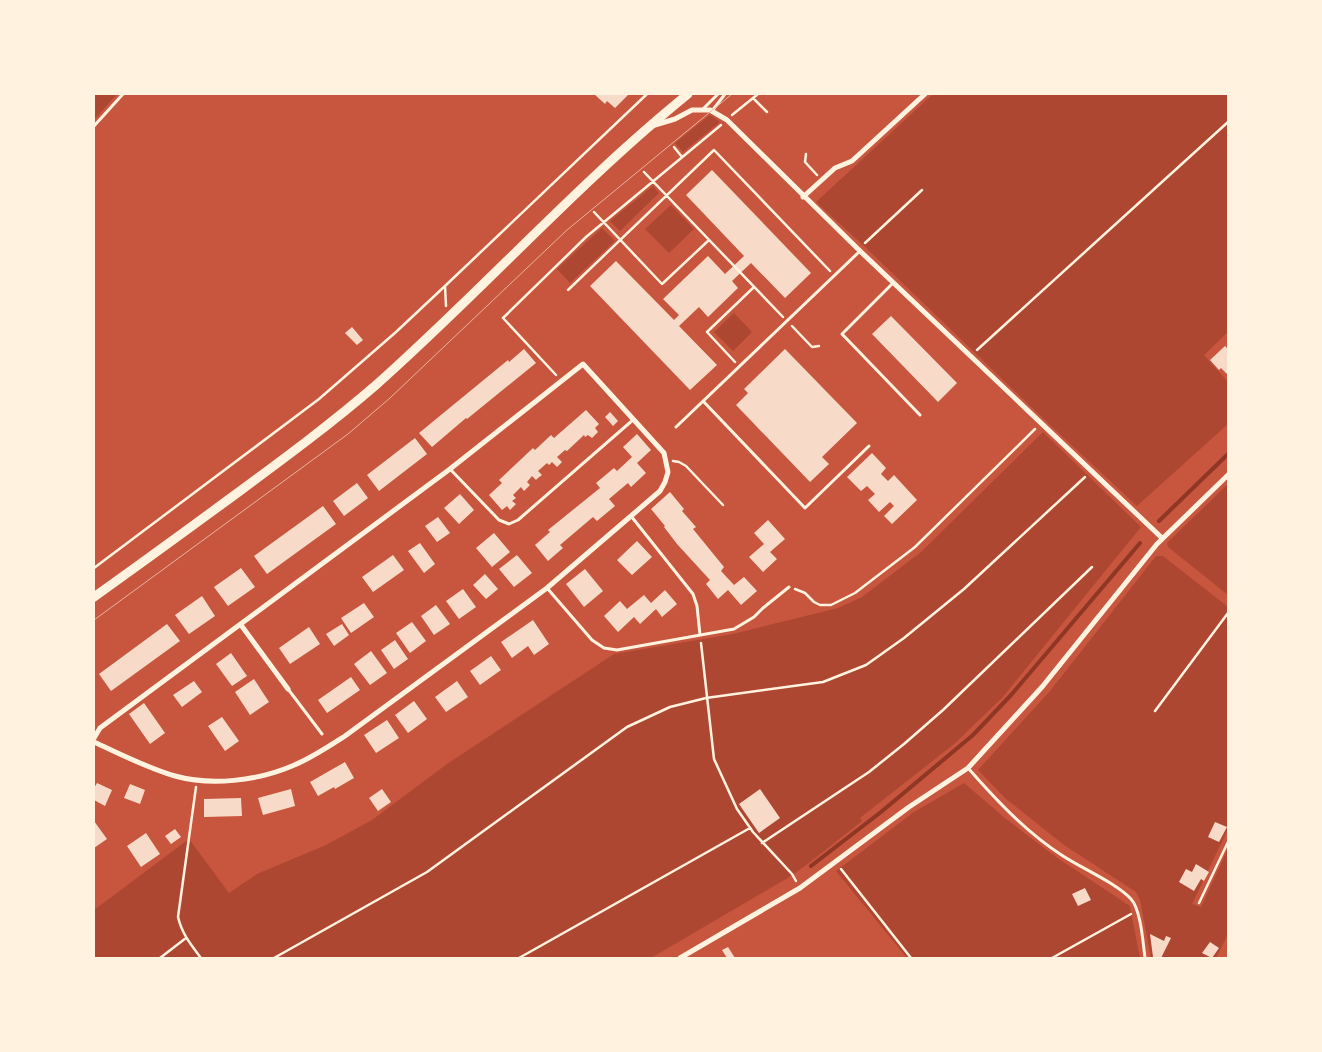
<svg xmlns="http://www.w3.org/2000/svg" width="1322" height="1052" font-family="'DM Sans',sans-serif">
<rect width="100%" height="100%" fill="#c8553d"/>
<!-- green -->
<path fill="#ae4732" d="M94 94H117L94 120Z
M933 94H1228V332L1204 355 1228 382V424L1137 506 1049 424 863 245 816 202Z
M710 115 720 122 683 152 675 143Z
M653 186 659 193 620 231 610 221Z
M671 205 694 229 669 253 645 229Z
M602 228 615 241 570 283 557 269Z
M734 313 752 332 733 351 714 332Z
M1043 432 1141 527 1002 698 954 744 860 818 862 821 805 866 786 879 651 958H94V910L189 839 229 893 257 874 326 845 372 820 447 764 614 654 733 634 838 608 862 597 921 552Z
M1228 484V595L1168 547 1167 543Z
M1156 556H1163L1228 607V829L1192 904 1201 907 1228 849V934L1216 958H1151L1140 900 1136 892 1064 845 1005 798 978 770 1050 691Z
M964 783 1005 818 1056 857 1130 906 1140 958H907L836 871 914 812Z"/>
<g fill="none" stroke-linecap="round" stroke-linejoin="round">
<!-- stream -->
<path stroke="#8f3625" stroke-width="4" d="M1159 521 1228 454
M811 866 881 812 973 735 1012 694 1140 543"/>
</g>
<!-- building -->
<path fill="#f7dbc8" d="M594 94H629L615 108 607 101 605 104Z
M712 170 811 273 785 298 751 263 732 281 738 288 708 317 699 307 679 326 717 365 690 390 590 286 616 261 674 320 679 315 663 299 708 256 725 274 744 256 686 195Z
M891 316 957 383 938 402 872 334Z
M352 327 363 340 357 345 345 333Z
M1225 346 1228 349 1227 374 1221 368 1219 370 1210 360Z
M524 349 536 363 467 419 466 418 432 447 419 433 508 360 509 362Z
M785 349 857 423 822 457 829 464 810 482 736 405 748 393 744 389Z
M586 410 599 424 595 428 598 432 592 438 588 435 585 437 584 435 567 451 565 450 557 457 562 462 557 467 552 462 549 465 547 463 538 471 542 475 538 478 536 480 532 476 527 482 530 485 524 491 521 487 513 495 516 498 512 501 516 504 510 510 507 506 502 510 489 495 502 483 499 480 533 448 535 450 551 435 554 438Z
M610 412 618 421 613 426 605 417Z
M637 434 651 450 637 463 646 473 631 487 628 483 609 499 615 506 597 521 593 517 560 545 563 548 548 561 535 545 550 532 548 530 600 488 596 483 614 468 617 471 632 457 623 447Z
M415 438 427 454 379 491 367 475Z
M872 453 886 468 881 474 888 481 894 475 917 500 892 524 884 516 894 506 890 502 879 512 868 500 875 494 867 486 861 491 847 477Z
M357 483 368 498 344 516 333 501Z
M670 492 684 509 682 511 696 527 693 529 724 567 721 571 734 585 744 577 757 591 741 605 728 590 718 599 706 584 710 580 677 544 664 527 665 526 651 509Z
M460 494 474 510 459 524 444 508Z
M323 506 336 524 267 574 254 556Z
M438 517 450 533 437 542 425 526Z
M768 520 785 539 770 552 777 559 763 572 749 557 764 544 754 533Z
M494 533 510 552 492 567 476 548Z
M637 541 652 557 632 575 617 560Z
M420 543 435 564 424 573 408 551Z
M393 555 404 570 373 592 362 577Z
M517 555 532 573 514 587 499 569Z
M241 568 255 587 228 606 214 587Z
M585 569 603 591 584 607 566 584Z
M485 574 498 589 486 599 473 585Z
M463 589 476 607 459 619 446 601Z
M665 590 677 604 662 617 656 609 640 624 634 617 618 632 604 616 620 601 627 609 644 595 651 603Z
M202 596 215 616 189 634 175 615Z
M364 603 374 617 351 633 341 618Z
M436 605 450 624 434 635 421 616Z
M533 620 549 644 534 655 528 646 512 658 501 642Z
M412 622 426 641 410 653 396 633Z
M167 624 180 641 111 691 99 674Z
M342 624 349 635 334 646 326 634Z
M309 627 320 644 290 664 279 648Z
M395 640 408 659 394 669 381 650Z
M371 651 387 673 370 685 354 664Z
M231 653 247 676 232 686 216 664Z
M491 656 501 670 480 685 470 671Z
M351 677 360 690 327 713 318 700Z
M254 679 269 702 250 715 235 692Z
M194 681 202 692 182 707 173 695Z
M457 681 468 697 446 712 435 697Z
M414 701 427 719 408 733 395 715Z
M144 703 165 733 150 744 129 714Z
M222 717 239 741 225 751 208 726Z
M387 720 399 738 376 753 364 735Z
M345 762 354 778 335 789 334 787 318 796 310 782Z
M97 783 112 790 105 806 94 800V788Z
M130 784 145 790 140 804 124 798Z
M291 789 295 806 263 815 258 798Z
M382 789 391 802 378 811 369 798Z
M760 789 780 818 759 833 739 804Z
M241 798 242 816 204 817V799Z
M94 821 107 839 94 848Z
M1215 822 1227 827 1219 842 1208 837Z
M175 829 181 837 171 844 165 836Z
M146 833 160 854 141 867 127 846Z
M1196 864 1209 872 1204 881 1201 879 1194 891 1179 882 1186 869 1192 872Z
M1085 888 1091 900 1078 906 1072 894Z
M1150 934 1164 941 1166 936 1171 938 1161 958 1153 957Z
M1210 942 1219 948 1212 958 1202 953Z
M728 947 735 958H727L722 950Z"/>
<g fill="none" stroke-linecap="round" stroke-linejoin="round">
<!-- path -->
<path stroke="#fff3e0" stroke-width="2.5" d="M753 98 767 112
M732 115 758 94
M674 147 682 157
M806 154 805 162 817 175
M644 172 783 317
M594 212 662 284 709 240
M865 243 922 190
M568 290 714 150 830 271
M446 306 445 286 647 94
M792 326 812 347 819 346
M977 350 1228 122
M735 362 707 332 754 287
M556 375 503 318 586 237 721 125
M673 461 679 462 686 466 723 505
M94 568 319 399 396 332 445 286
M795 589 805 593 814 602 820 605H831L855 593 915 547 1035 429
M701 643 714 759 737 809 753 832 792 874 796 881
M1155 711 1228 613
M196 787 178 917C182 934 191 945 201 958
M762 843 869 772 904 744 943 710 1092 567
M841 869 911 958
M1199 903 1228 842
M160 958 186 938
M274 958 427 872 627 727 670 707 706 698 823 682 866 665 904 638 964 589 1085 477
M519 958 750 828
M1052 958 1131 914"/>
<!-- service -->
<path stroke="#fff3e0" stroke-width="3" d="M703 109 718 94
M712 111 725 94
M94 126 123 94
M893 283 842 334 920 415
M703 401 805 508 869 446
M676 427 860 251
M450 469 499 520 509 524 518 520 634 419
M631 516 693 594 697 606 700 635
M547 588 592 640 604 648 617 650 734 629 754 617 763 608 789 587
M288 689 322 734
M968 768C997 801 1026 832 1063 856 1083 869 1116 883 1131 899 1141 910 1143 943 1145 958"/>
<!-- minor -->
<path stroke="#fff3e0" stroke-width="5" d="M655 125 675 119 692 110H710L727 120 860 251 1162 538
M803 197 835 168 852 161 925 94
M241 625 288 689
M94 738 100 728 450 469 583 364 664 453 668 472 665 482 660 491 631 516 547 588 345 736C328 747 310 759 292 766 257 781 211 786 175 776 147 768 120 754 94 742
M680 958 800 888 909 807 968 768 1042 687 1157 544 1228 475"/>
<!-- secondary -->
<path stroke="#fff3e0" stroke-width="9" d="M94 597C143 562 191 527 240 491 286 457 332 423 376 385 482 291 577 184 688 94"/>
<!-- tram -->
<path stroke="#e9b49f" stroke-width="1" d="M94 620 348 434 390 398 567 230 732 94"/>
</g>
<!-- border -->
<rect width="1322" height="1052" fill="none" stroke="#fff3e0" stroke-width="190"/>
</svg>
